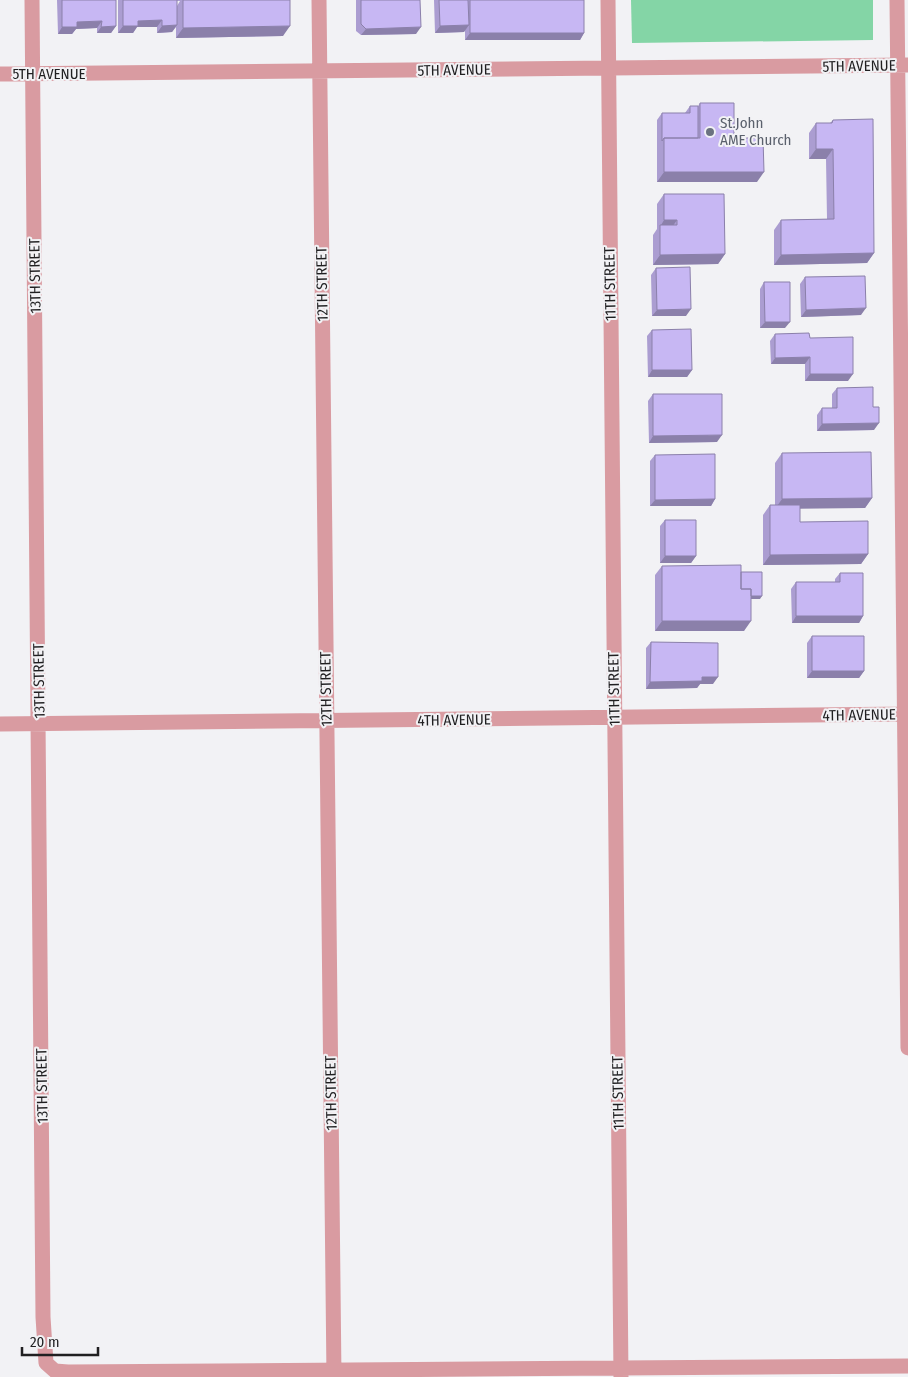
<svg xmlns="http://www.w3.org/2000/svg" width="908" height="1377" font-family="'Fira Sans Condensed',sans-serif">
<rect width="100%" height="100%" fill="#f2f2f5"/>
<!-- green -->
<path fill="#84d5a6" d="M631 0H873V40L632 43Z"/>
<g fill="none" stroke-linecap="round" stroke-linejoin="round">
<!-- minor -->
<path stroke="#d99ba1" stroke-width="15" d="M32 0 43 1317 46 1363 55 1371 68 1372 908 1366
M319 0 334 1377
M608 0 621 1377
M897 0 908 1048
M0 74 908 65
M0 724 908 714"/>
</g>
<!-- wall -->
<path fill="#ab9dd1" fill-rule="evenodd" d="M57 0H116V26L111 33H97V28L76 29 72 34H58Z
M118 0H290L283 36 176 38V27L172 32 157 33V27H137L133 33H118ZM177 1H180L177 6Z
M356 0H420L416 34 361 35 356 31Z
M434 0H584V33L580 40H465V30L464 32 435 33Z
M700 103 734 138 757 182H657V120L662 113H685L690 106H698Z
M833 120 874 253 867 263 774 265V230L781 220 827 219 826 159H809V133L816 123H830Z
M664 194 725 254 718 264 653 265V235L657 229V204Z
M656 268 686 316H652L651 275Z
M805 277 861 315 801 317 800 284Z
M764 282 785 328H760V289Z
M652 330 692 370 687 377H648L647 336Z
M775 334 810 338 848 381H805V364H771L770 341Z
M837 388 873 407 874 430 817 431V415L822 408H832V394Z
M653 394 717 442 649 443 648 401Z
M782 453 872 498 865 508H800V522L868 554 861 564 763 565V515L770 505H775V463Z
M655 455 715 499 711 506H650V461Z
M665 520 696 556 691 563H660V526Z
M662 566 741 572 760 599H751L744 631H655V575Z
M840 573 863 616 859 623H792L791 589 796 582H835V579Z
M812 636 864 671 859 678H807V643Z
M651 642 713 684H700L697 688 646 689V648Z"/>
<!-- shaded-wall -->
<path fill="#8b80aa" d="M162 20 157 27H137L133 33H118L123 26 138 21Z
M102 21 97 28 76 29 72 34H58L62 27 77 22Z
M177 25 172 32 157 33 162 26Z
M469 25 464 32 435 33 440 26Z
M116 26 111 33H97L101 27Z
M290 26 283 36 176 38 183 28Z
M421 27 416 34 361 35 366 29Z
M470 33H584L580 40H465Z
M816 149H833L826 159H809Z
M664 172H764L757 182H657Z
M664 220H677L670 230 660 227Z
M874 253 867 263 774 265 781 255Z
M725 254 718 264 653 265 660 255Z
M866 308 861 315 801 317 806 310Z
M691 309 686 316H652L657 310Z
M765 322H790L785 328H760Z
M810 357 805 364H771L775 358Z
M652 370H692L687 377H648Z
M810 374H853L848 381H805Z
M879 423 874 430 817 431 822 424Z
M722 435 717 442 649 443 653 436Z
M872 498 865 508 775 509 782 499Z
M715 499 711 506H650L655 500Z
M868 554 861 564 763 565 770 555Z
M665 556H696L691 563H660Z
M736 596H762L760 599H734Z
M796 616H863L859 623H792Z
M662 621H751L744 631H655Z
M812 671H864L859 678H807Z
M702 677H718L713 684H700L697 688 646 689 650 682Z"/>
<!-- building -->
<path fill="#c7b7f3" stroke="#8b80aa" d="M62 0H116V26L101 27 102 21 77 22V27H62Z
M123 0H177V25L162 26V20L138 21V26H123Z
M183 0H290V26L183 28Z
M361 0H420L421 27 366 29 361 24Z
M439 0H468L469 25 440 26Z
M470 0H584V33H470Z
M700 103H734V138H763L764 172H664V138H700Z
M690 106H698V138H664L662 141V113H690Z
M873 119 874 253 781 255V220L834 219 833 149H816V123H832L833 120Z
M664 194H724L725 254 660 255V225H677V220H664Z
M690 267 691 309 657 310 656 268Z
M865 276 866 308 806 310 805 277Z
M764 282H790V322H765Z
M691 329 692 370H652V330Z
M809 333 810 338 853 337V374H810V357L775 358V334Z
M873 387V407H879V423L822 424V408H837V388Z
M653 394H722V435L653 436Z
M871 452 872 498 782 499V453Z
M715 454V499L655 500V455Z
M770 505H800V522L868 521V554L770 555Z
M665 520H696V556H665Z
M741 565V589H751V621H662V566Z
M741 572H762V596H751V589H741Z
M840 573H863V616H796V582H840Z
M812 636H864V671H812Z
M651 642 718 643V677H702V681L650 682Z"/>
<!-- markers -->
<circle fill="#6b7280" stroke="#f2f2f5" stroke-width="2" cx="710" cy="132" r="5"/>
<g text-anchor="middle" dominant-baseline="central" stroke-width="4" stroke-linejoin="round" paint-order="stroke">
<!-- street labels -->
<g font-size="15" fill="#201f21" stroke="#f2f2f5">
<text transform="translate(859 66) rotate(-1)">5TH AVENUE</text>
<text transform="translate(454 70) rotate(-1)">5TH AVENUE</text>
<text x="49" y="74">5TH AVENUE</text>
<text transform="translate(35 276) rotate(-91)">13TH STREET</text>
<text transform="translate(322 284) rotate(-91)">12TH STREET</text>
<text transform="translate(610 284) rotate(-91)">11TH STREET</text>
<text transform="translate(39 681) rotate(-91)">13TH STREET</text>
<text transform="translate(326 689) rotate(-91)">12TH STREET</text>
<text transform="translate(614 689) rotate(-91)">11TH STREET</text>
<text transform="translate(859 715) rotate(-1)">4TH AVENUE</text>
<text transform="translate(454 720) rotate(-1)">4TH AVENUE</text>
<text transform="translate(42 1086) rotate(-91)">13TH STREET</text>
<text transform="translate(331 1093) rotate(-91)">12TH STREET</text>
<text transform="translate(618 1093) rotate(-91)">11TH STREET</text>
</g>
<!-- worship labels -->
<g font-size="15" fill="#5b616d" stroke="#f2f2f5" text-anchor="start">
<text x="720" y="123">St.John<tspan x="720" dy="17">AME Church</tspan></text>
</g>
</g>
<!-- scale -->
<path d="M22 1347v8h76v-8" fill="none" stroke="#201f21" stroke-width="2.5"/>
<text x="30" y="1347" font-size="15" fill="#201f21" stroke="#f2f2f5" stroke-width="4" paint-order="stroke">20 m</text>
</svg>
